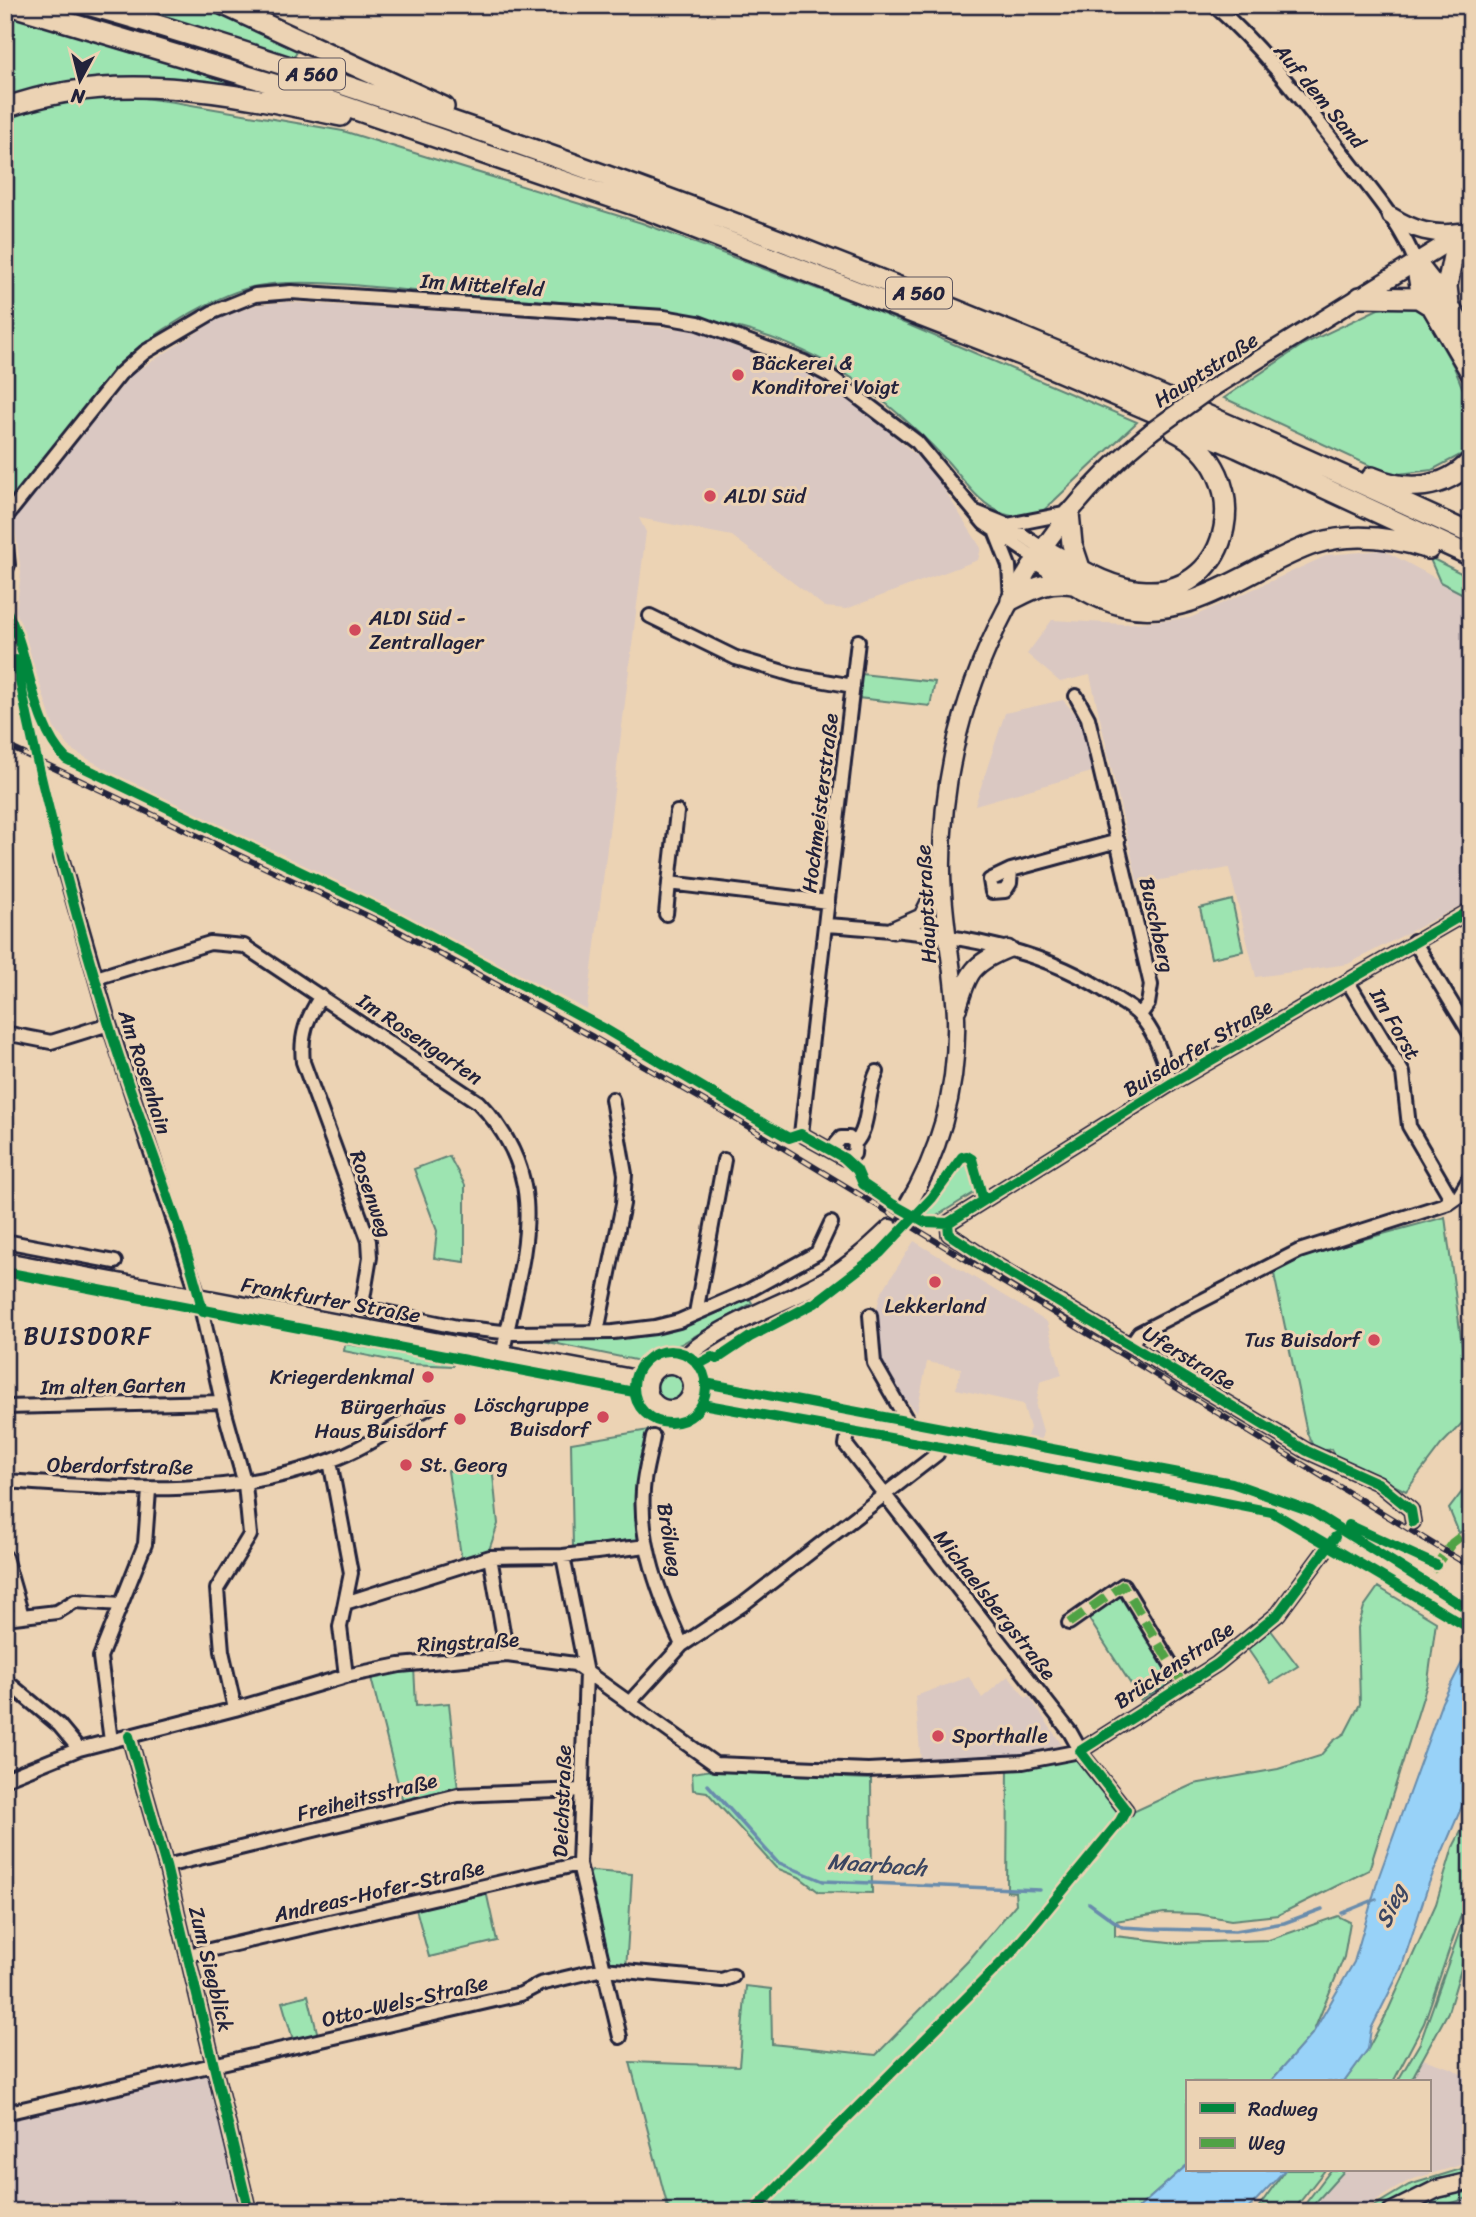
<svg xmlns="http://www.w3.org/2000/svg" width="1476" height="2217" font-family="Sriracha,sans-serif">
<rect width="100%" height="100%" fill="#ecd3b4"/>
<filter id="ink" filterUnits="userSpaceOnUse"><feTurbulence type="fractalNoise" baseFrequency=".0143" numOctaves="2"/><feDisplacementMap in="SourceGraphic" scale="14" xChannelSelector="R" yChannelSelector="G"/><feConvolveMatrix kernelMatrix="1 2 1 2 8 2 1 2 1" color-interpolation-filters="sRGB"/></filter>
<g filter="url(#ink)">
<!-- built -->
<path fill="#dac8c2" d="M286 302 578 320 692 330 811 375 881 424 932 470 981 548 978 560 846 609 825 607 732 536 639 518 646 532 587 1010 401 912 111 772 72 750 54 728 16 611 21 573 14 519 132 374 218 319 256 305Z
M1383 550 1471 597V900L1348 964 1256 977 1229 868 1138 884 1090 675 1060 682 1027 654 1052 620 1124 624 1190 618 1328 555Z
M1063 700 1084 724 1095 771 975 805 1005 713Z
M914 1241 1047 1322 1062 1375 1040 1382 1036 1407 1043 1431 1041 1444 1025 1441 1030 1428 1023 1404 956 1389 961 1368 927 1362 917 1412 883 1376 873 1327 880 1295Z
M1008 1676 1026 1698 1029 1696 1062 1745 1018 1754 921 1762 915 1696 969 1677 982 1698Z
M1423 2059 1453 2069 1471 2081V2162L1410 2180 1356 2212H1307L1345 2170H1429V2082H1410Z
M210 2074 243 2212H5V2118Z
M1471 2197V2212H1424L1446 2203Z"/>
<!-- green -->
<path fill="#9de4b1" stroke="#608376" stroke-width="2" d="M5 5H206L298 50 274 93C174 80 105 68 5 100Z
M97 92 174 102 343 131 642 223 871 309 1137 422 1040 514C1027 517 1018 519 1004 514 978 504 965 481 947 461 912 423 866 383 820 359 708 300 565 305 442 294 391 289 301 276 252 287 211 297 151 335 120 363L5 507V115Z
M1397 305 1413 306 1424 314 1454 367 1471 409V439L1464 453 1432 470 1390 475 1224 398 1304 344 1378 309Z
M1429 557 1471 578V598L1440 582Z
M861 674 935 682 930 706 858 698Z
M1232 900 1243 951 1211 958 1200 908Z
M449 1156 465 1185V1262L434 1258 437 1231 414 1169Z
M964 1160 970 1163 977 1191 930 1220 918 1217 936 1199Z
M1445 1217 1471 1414 1441 1445 1406 1491 1336 1458 1331 1449 1316 1453 1307 1433 1273 1269 1310 1254Z
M749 1298 752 1303 681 1344 640 1361 524 1337 596 1340 621 1337Z
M345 1344 453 1361V1366L409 1364 344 1351Z
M657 1387a13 13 0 1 1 26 0a13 13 0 1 1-26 0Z
M649 1430 645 1452 642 1535 638 1539 573 1547 571 1443Z
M492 1465 498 1524 488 1553 462 1562 448 1471Z
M1471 1480V1526L1459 1533 1449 1509Z
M1378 1587 1436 1622 1428 1681 1369 1870 1278 1915 1231 1920 1198 1914 1164 1913 1115 1921V1936L1178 1943 1269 1940 1338 1916 1350 1922 1344 1957 1313 2033 1270 2082H1187V2165L1134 2212H669L630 2062 739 2066 746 1986 771 1989 772 2044 876 2055 968 1961 1016 1904 1015 1892 1007 1891 1008 1766 1079 1755 1122 1811 1120 1818 1194 1784 1278 1769 1320 1756 1333 1741 1345 1733 1360 1704 1358 1628 1364 1607Z
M1121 1593 1172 1677 1168 1685 1141 1700 1087 1616Z
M1270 1629 1298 1666 1271 1683 1247 1648Z
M414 1667 416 1706 449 1703 458 1790 403 1802 370 1674Z
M719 1769 844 1774 846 1778 871 1779 872 1893 819 1892 799 1877 776 1868 707 1792 693 1790 692 1773Z
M1471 1812V1886L1424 2023 1393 2082H1344L1368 2049 1386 2015 1436 1904 1453 1847Z
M592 1871 632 1874 626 1970 610 1964 588 1875Z
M486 1891 497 1941 429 1957 416 1909Z
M1471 1899V1936L1448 2012 1410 2082H1397L1420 2043Z
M308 1995 318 2036 294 2043 282 2002Z
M1471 2166V2175C1445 2184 1387 2212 1364 2212L1409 2185Z
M1285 2170H1325L1292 2212H1255Z
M1331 2170H1345L1307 2212H1299Z
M1471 2186V2197L1424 2212H1401L1440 2194Z"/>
<!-- water -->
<path fill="#98d2f8" stroke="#698cac" stroke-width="2" d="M1471 1645V1785L1429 1883 1401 1969 1371 2029 1368 2049 1344 2082H1270L1313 2033 1354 1962 1379 1876 1442 1702Z
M1187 2165V2170H1285L1245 2212H1134Z"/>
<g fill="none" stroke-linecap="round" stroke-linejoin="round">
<!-- stream -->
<path stroke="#698cac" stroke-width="3.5" d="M708 1785 777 1862 823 1881 1040 1890
M1089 1903 1122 1927 1157 1929 1235 1931 1284 1923 1322 1909
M1342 1913 1376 1899"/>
<!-- major-tunnel -->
<path stroke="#c4b09c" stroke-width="16" stroke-dasharray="16 8" stroke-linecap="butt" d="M890 1228 906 1208"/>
<!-- minor casing -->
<g stroke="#22223b" stroke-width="18">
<path id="minor" d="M1214 5C1265 50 1307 107 1348 160 1373 193 1401 224 1416 263
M976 512 1008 525 1042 548
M5 518 120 374 145 352 213 312 255 295 291 292 664 317 698 323 804 362 830 376 917 442 984 523 1035 558
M1008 525 1069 513
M996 533 1009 566 1011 600
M5 536 8 565 5 570
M650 616 736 658 797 676 853 686
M1076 696 1088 718 1151 985 1148 1004 1140 1015
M677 812 669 883 828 902
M61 857 109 1024 199 1298 222 1402 245 1484 250 1535 217 1589 222 1651 235 1709
M1011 870 1010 883 1005 891 992 892 990 880 1011 870 1118 841
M666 914 669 883
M825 925 858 641
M1414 941 1471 1035
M96 978 210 943 244 946 478 1102C556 1181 521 1257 503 1352
M1348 982 1403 1073 1409 1126 1448 1193 1449 1203
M321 996C307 1018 300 1035 303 1062L369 1241 370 1257 363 1299 370 1309 457 1327 512 1333 613 1332 655 1327 679 1321 748 1291 817 1253 831 1223
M5 1033 51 1042 109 1024
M801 1134 825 925C924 932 1030 938 1114 997 1122 1003 1133 1008 1140 1016 1157 1034 1163 1061 1172 1083
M801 1134 844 1158 854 1154 855 1143 849 1138H841L836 1144V1152
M855 1143C870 1128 866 1094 877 1072
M5 1241 115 1262
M696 1313 724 1160
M870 1315 874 1363 913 1431
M597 1332 623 1204 625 1174 612 1099
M1130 1346 1139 1333 1299 1251 1449 1203 1459 1196 1471 1176
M5 1407 222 1402
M850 1421 846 1445 1070 1732 1084 1757 1126 1810
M653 1437C650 1454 644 1472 643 1490 639 1544 660 1597 682 1645
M330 1461 351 1573 340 1627 346 1676
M5 1481C114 1488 224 1500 329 1461 363 1449 396 1426 428 1408
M1413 1522 1411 1510 1378 1483 1307 1451 991 1262 949 1234 948 1223 1172 1083 1471 910
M563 1556 586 1673 579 1864 620 2037
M5 1557 22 1616
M490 1557 507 1655
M345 1603 490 1557 563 1556 647 1546
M5 1618 57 1612 75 1601 121 1604
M1069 1623 1123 1585 1183 1684
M5 1680 59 1725 79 1749 235 1709 346 1676 400 1665 507 1655 575 1664 715 1764 868 1770 1023 1762 1080 1751 1217 1664 1278 1614 1335 1537
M629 1703 682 1645 742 1605 937 1454 942 1438
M129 1736 166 1866 249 2212
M111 1741 100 1657 145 1544 149 1490
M5 1779 79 1749
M166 1866 458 1795 581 1790
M188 1955 579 1864
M5 2113 521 1994 540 1984 603 1969 722 1980 733 1976"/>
</g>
<!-- major casing -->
<g stroke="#22223b" stroke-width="21">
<path id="major" d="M1391 216C1414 230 1433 236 1460 232
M1206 392 1471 228
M893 930 922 917 941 880
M958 1008C968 972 973 963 1008 949
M906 1208C942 1149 958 1087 956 1017 954 969 943 922 942 874 939 703 1020 538 1152 431
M5 1261 648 1381
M648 1387a22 22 0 1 1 44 0a22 22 0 1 1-44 0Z
M677 1366C712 1325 782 1306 827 1279 851 1265 870 1247 890 1228
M692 1392 1234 1494 1292 1512 1471 1620
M1391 2212 1437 2189 1471 2181"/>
</g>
<!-- highway casing -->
<g stroke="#22223b" stroke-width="24">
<path id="highway" d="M9 5 318 97 648 210 1023 356 1238 448 1471 556
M88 5C207 38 325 79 443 118 794 238 1135 378 1471 534
M224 5 444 107
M5 108C114 68 231 93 341 116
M1416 263 1420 286 1471 373
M1417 264 1449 305 1471 344
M1360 297 1418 298 1431 306
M1449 304 1447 286 1457 236
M1372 477C1407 492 1444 490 1471 461
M1069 513 1072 544 1080 568
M1042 548C1073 565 1109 590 1146 591 1232 595 1258 473 1175 431
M1035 558C1063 577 1091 598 1124 606 1193 621 1252 565 1314 544 1352 532 1392 537 1429 549
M1011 600C1033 589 1048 580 1073 584"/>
</g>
<!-- minor -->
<use href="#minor" stroke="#ecd3b4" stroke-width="12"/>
<!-- major -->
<use href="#major" stroke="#ecd3b4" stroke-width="16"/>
<!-- highway -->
<use href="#highway" stroke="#ecd3b4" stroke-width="19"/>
<!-- rail casing -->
<g stroke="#22223b" stroke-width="6">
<path id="rail" d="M5 745 383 923 593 1037 724 1112 1471 1567"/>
</g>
<!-- rail -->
<use href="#rail" stroke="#ecd3b4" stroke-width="3.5" stroke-dasharray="10" stroke-linecap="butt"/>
<!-- major-bridge casing -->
<g stroke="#22223b" stroke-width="21" stroke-linecap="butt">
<path id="major-bridge" d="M1152 431 1206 392"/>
</g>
<!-- major-bridge -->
<use href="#major-bridge" stroke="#ecd3b4" stroke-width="16"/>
<!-- quiet -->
<path stroke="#50a245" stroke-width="9" stroke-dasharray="18 9" stroke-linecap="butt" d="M1432 1571 1452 1543 1471 1529
M1069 1623 1123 1585 1183 1684"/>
<!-- cycleway casing -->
<g stroke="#ecd3b4" stroke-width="15">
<path id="cycleway" d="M5 608C31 653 30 723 66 759L399 919 605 1029 766 1125 789 1138 801 1134 844 1158 857 1170 863 1184 891 1203 925 1222 948 1223
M16 660C39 783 72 904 109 1025 138 1121 179 1214 203 1312
M948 1223 1172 1083 1471 910
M948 1223 949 1234 991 1262 1307 1451 1378 1483 1411 1510 1413 1522
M5 1272 634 1392
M634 1387a36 36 0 1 1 72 0a36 36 0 1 1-72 0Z
M697 1365 712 1357 717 1359 750 1337 815 1303 880 1253 932 1198 962 1157 967 1156 972 1159 983 1199
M705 1383 1232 1483 1311 1511 1471 1611
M702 1404 940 1447 1272 1512 1471 1629
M1349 1525 1436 1565
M129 1736 166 1866 249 2212
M753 2212 1012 1952 1120 1821 1126 1810 1080 1751 1217 1664 1278 1614 1335 1537"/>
</g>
<!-- cycleway -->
<use href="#cycleway" stroke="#00873e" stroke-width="10"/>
</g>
</g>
<!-- markers -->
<g fill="#d1495b" stroke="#ecd3b4" stroke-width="2.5">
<circle cx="738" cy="375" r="7"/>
<circle cx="710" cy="496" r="7"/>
<circle cx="355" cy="630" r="7"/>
<circle cx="935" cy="1282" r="7"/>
<circle cx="1374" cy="1340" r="7"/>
<circle cx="428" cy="1377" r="7"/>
<circle cx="603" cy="1417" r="7"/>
<circle cx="460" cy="1419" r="7"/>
<circle cx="406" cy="1465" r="7"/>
<circle cx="938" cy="1736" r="7"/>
</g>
<g text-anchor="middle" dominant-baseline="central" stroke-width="6" stroke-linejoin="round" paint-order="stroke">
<!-- shield labels -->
<g fill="#ecd3b4" stroke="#5f575f" stroke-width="2">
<rect x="279" y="58.5" width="66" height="31" rx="5"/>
<rect x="886" y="277.5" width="66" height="31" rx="5"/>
</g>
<g font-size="19" font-weight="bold" fill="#22223b">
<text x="312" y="74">A 560</text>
<text x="919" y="293">A 560</text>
</g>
<!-- street labels -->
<g font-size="21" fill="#22223b" stroke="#ecd3b4">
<text transform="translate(1320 96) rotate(50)">Auf dem Sand</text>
<text transform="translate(482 285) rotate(4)">Im Mittelfeld</text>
<text transform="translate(1206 370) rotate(-33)">Hauptstraße</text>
<text transform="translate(820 803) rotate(-83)">Hochmeisterstraße</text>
<text transform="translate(926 904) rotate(-93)">Hauptstraße</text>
<text transform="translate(1157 925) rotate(77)">Buschberg</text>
<text transform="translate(1395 1024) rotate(60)">Im Forst</text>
<text transform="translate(420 1039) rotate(34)">Im Rosengarten</text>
<text transform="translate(1198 1048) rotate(-31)">Buisdorfer Straße</text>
<text transform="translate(145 1072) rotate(72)">Am Rosenhain</text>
<text transform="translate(371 1194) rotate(71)">Rosenweg</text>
<text transform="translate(331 1300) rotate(10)">Frankfurter Straße</text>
<text transform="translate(1189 1358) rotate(31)">Uferstraße</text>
<text transform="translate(113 1386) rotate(-1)">Im alten Garten</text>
<text transform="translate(120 1466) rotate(1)">Oberdorfstraße</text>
<text transform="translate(670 1540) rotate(81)">Brölweg</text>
<text transform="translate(995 1605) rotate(52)">Michaelsbergstraße</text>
<text transform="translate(468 1642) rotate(-3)">Ringstraße</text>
<text transform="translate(1174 1665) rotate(-34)">Brückenstraße</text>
<text transform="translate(367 1797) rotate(-14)">Freiheitsstraße</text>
<text transform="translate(562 1801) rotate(-88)">Deichstraße</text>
<text transform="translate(379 1891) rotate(-13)">Andreas-Hofer-Straße</text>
<text transform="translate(211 1969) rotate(76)">Zum Siegblick</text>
<text transform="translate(405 2001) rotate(-13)">Otto-Wels-Straße</text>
</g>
<!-- poi labels -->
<g font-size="21" fill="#22223b" stroke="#ecd3b4" text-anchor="start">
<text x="752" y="363">Bäckerei &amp;<tspan x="752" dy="24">Konditorei Voigt</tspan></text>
<text x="724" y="496">ALDI Süd</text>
<text x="369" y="618">ALDI Süd -<tspan x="369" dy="24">Zentrallager</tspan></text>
<text x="935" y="1306" text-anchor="middle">Lekkerland</text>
<text x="1360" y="1340" text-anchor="end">Tus Buisdorf</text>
<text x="414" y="1377" text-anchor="end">Kriegerdenkmal</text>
<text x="589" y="1405" text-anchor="end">Löschgruppe<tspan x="589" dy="24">Buisdorf</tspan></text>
<text x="446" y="1407" text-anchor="end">Bürgerhaus<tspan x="446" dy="24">Haus Buisdorf</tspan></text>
<text x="420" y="1465">St. Georg</text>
<text x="952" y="1736">Sporthalle</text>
</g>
<!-- water labels -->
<g font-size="23" font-style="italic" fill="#3a4561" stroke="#ecd3b4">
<text transform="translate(877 1865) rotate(4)">Maarbach</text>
<text transform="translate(1391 1906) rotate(-66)">Sieg</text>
</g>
<!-- quarter labels -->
<g font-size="24" letter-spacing="2" fill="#22223b" stroke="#ecd3b4">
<text x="88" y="1336">BUISDORF</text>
</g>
</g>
<!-- margin -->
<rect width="1476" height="2217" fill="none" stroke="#ecd3b4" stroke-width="28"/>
<rect x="14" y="14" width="1448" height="2189" fill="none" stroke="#22223b" stroke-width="2.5" filter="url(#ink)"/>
<!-- legend -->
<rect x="1186" y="2080" width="245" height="91" fill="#ecd3b4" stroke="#9b8c84" stroke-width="2"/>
<rect x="1200" y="2103" width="35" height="10" fill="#00873e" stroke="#9b8c84" stroke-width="2"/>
<text x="1248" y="2116" font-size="21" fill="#22223b">Radweg</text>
<rect x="1200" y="2138" width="35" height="10" fill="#50a245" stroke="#9b8c84" stroke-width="2"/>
<text x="1248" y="2150" font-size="21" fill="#22223b">Weg</text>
<!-- north arrow -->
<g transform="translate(80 80) rotate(187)" stroke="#ecd3b4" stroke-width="5" paint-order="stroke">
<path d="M0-5L12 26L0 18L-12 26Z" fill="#22223b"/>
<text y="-10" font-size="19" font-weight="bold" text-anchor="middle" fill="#22223b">N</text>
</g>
</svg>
